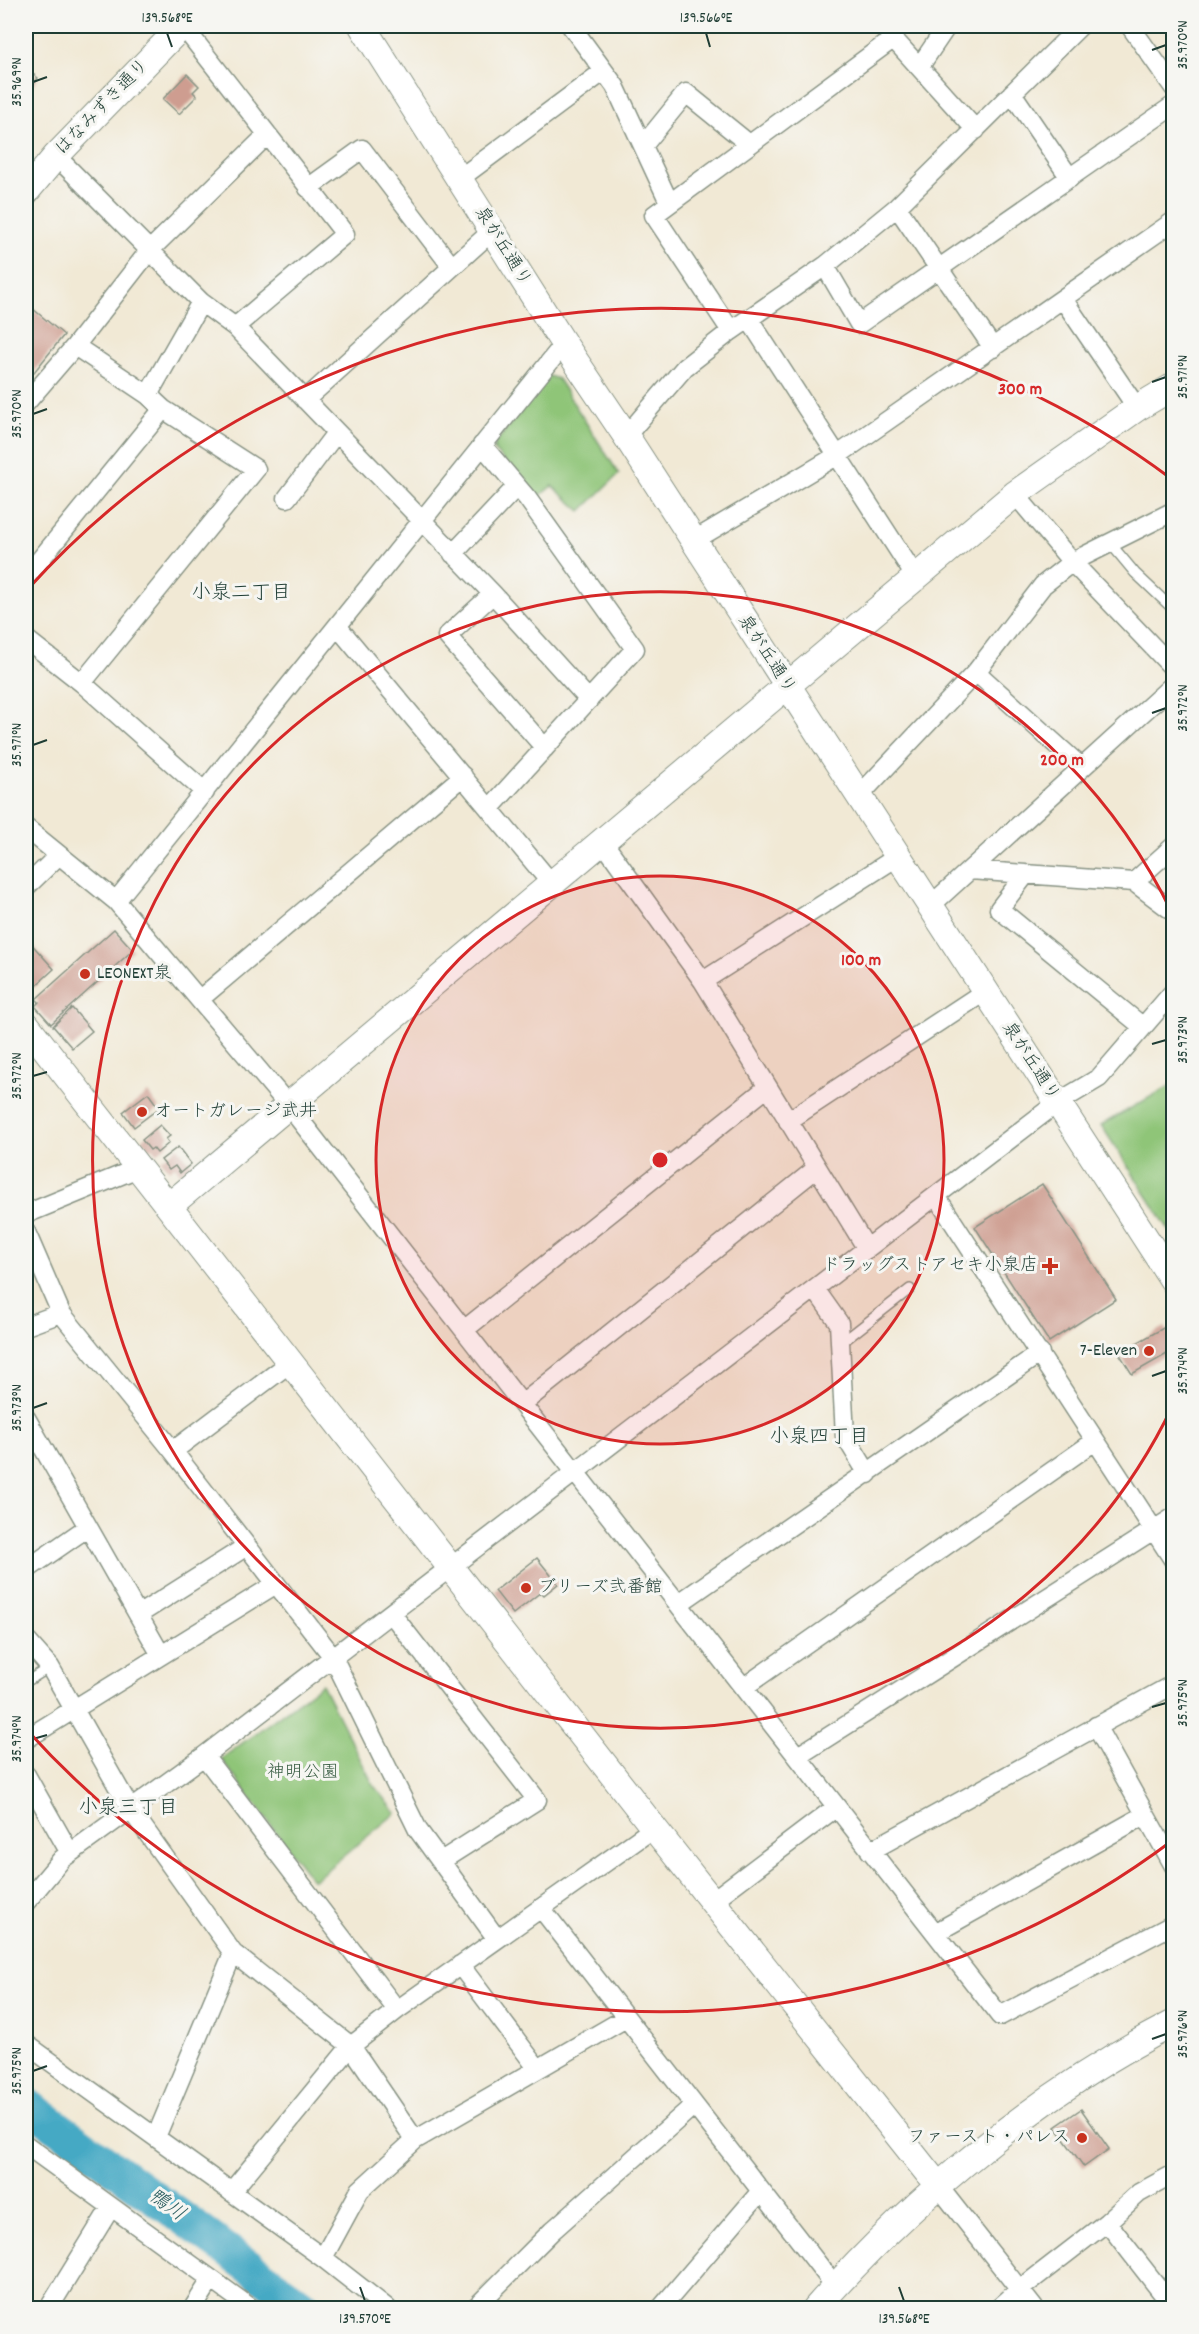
<svg xmlns="http://www.w3.org/2000/svg" width="1199" height="2334" font-family="Dekko,'Klee One',sans-serif">
<rect width="100%" height="100%" fill="#f6f6f2"/>
<filter id="ink" filterUnits="userSpaceOnUse"><feTurbulence type="fractalNoise" baseFrequency=".0167" numOctaves="2"/><feDisplacementMap in="SourceGraphic" scale="12" xChannelSelector="R" yChannelSelector="G"/><feConvolveMatrix kernelMatrix="1 2 1 2 8 2 1 2 1" color-interpolation-filters="sRGB"/></filter>
<filter id="wash" filterUnits="userSpaceOnUse"><feTurbulence type="fractalNoise" baseFrequency=".008" numOctaves="4" result="noise"/><feDisplacementMap in="SourceGraphic" scale="24" xChannelSelector="R" yChannelSelector="G"/><feGaussianBlur stdDeviation="1.35" result="paint"/><feColorMatrix in="noise" values="0 0 0 0 0 0 0 0 0 0 0 0 0 0 0 0 0 1.4 0 .05"/><feComposite in="paint" operator="in"/></filter>
<g filter="url(#wash)">
<rect width="100%" height="100%" fill="#f1e9d5"/>
<!-- green -->
<path fill="#8fc578" stroke="#578156" stroke-width="1.5" d="M549 376 558 379 619 474 581 511 552 486 537 498 494 450 495 443Z
M1173 1084V1236L1101 1125Z
M322 1684 372 1782 396 1813 313 1881 221 1759Z"/>
<g fill="none" stroke-linecap="round" stroke-linejoin="round">
<!-- river -->
<path stroke="#45a9c4" stroke-width="34" d="M26 2104 306 2308"/>
</g>
<g id="blocks">
<!-- building -->
<path fill="#ce9d90" d="M26 68 38 78 26 94Z
M187 74 199 86 193 92 197 96 179 114 163 99Z
M26 303 64 335 26 382Z
M114 929 133 950 51 1024 35 1006 39 1002 36 999Z
M26 938 54 969 31 990 26 984Z
M72 1008 92 1031 72 1048 53 1026Z
M148 1093 159 1108 134 1127 123 1112Z
M160 1125 170 1136 166 1139 169 1143 157 1153 153 1148 150 1150 142 1140Z
M178 1147 191 1164 180 1173 175 1166 169 1170 161 1160Z
M1042 1184 1116 1299 1049 1342 975 1227Z
M1165 1327 1174 1342V1350L1132 1374 1119 1353Z
M537 1558 558 1584 544 1595 541 1592 513 1614 495 1591Z
M1081 2109 1109 2149 1084 2167 1055 2127Z"/>
</g>
</g>
<g filter="url(#ink)">
<use href="#blocks" fill-opacity="0" stroke="#889384" stroke-width="1.5"/>
<g fill="none" stroke-linecap="round" stroke-linejoin="round">
<!-- lane casing -->
<g stroke="#889384" stroke-width="12">
<path id="lane" d="M1110 543 1135 573 1174 610
M840 1344 910 1289
M26 1682 50 1667"/>
</g>
<!-- street casing -->
<g stroke="#889384" stroke-width="21">
<path id="street" d="M183 26 345 234 235 327
M571 26 615 86 669 202
M882 26 976 130
M1130 26 1174 88
M920 66 947 26
M1012 93 1070 178
M643 146 686 93 749 144
M56 156 201 302 235 327 493 594
M459 179 604 71
M308 188 362 149 452 267
M897 207 993 348
M825 266 859 324 1174 105
M1063 299 1137 408
M749 319 915 576
M731 331 654 215 894 38
M75 346 148 395 163 409 256 469 82 683
M148 395 201 302
M305 400 492 231
M26 403 75 346 149 251 267 135
M626 436 685 367 731 331 825 266 897 207 1080 26
M482 445 527 498 635 649 490 808
M1015 494 1072 562 1174 669
M287 498 336 433
M693 541 838 455 1174 221
M453 554 517 486
M26 577 163 409
M338 627 551 883
M26 639 82 683 205 792
M976 672 1082 768
M545 748 447 636 493 594 589 700
M858 797 976 672 1043 585 1072 562 1174 511
M26 828 116 901 289 1106 1000 2016 1174 1924
M603 842 703 981 867 1249
M970 870 1134 882 1174 912
M1026 874 999 909 1143 1027
M1134 882 1174 846
M26 887 59 855
M116 901 564 344
M929 907 1174 684
M703 981 897 857
M200 999 463 776
M788 1121 984 992
M936 1196 1174 1561
M26 1214 138 1168
M26 1232 61 1313 173 1451 333 1657 418 1830 497 1939
M815 1289 839 1323 845 1436 868 1474
M26 1326 61 1313
M464 1330 768 1087
M522 1404 817 1168
M26 1418 161 1655
M173 1451 291 1362
M26 1570 88 1527
M678 1604 1040 1353
M391 1613 537 1800 441 1861
M138 1615 247 1546
M26 1640 50 1667 131 1810 233 1953 351 2046 415 2140
M744 1687 1095 1441
M1096 1726 1174 1866
M26 1739 276 1584
M204 1756 397 2010
M798 1756 1174 1517
M26 1775 70 1853
M870 1851 1174 1684
M712 1901 835 1808
M26 1902 62 1859 204 1756 1057 1103 1099 1078 1174 991
M541 1908 835 2286
M935 1933 1145 1815
M460 1965 538 2069
M26 2044 323 2258 387 2308
M156 2137 233 1953
M26 2145 251 2308
M939 2187 1034 2308
M231 2192 351 2046 397 2010 654 1828
M1107 2222 1174 2308
M323 2258 360 2190 415 2140 626 2018
M49 2308 111 2207
M193 2308 211 2280
M475 2308 552 2231 694 2105
M661 2308 761 2191
M999 2308 1019 2290 1107 2222 1139 2193 1174 2174"/>
</g>
<!-- secondary casing -->
<g stroke="#889384" stroke-width="28">
<path id="secondary" d="M362 26 564 344 626 436 1174 1282
M26 192 56 156 182 26
M26 1024 654 1828 939 2187
M169 1206 1015 494 1137 408 1174 386
M816 2308C915 2196 1040 2092 1174 2023"/>
</g>
<!-- lane -->
<use href="#lane" stroke="#fff" stroke-width="9"/>
<!-- street -->
<use href="#street" stroke="#fff" stroke-width="18"/>
<!-- secondary -->
<use href="#secondary" stroke="#fff" stroke-width="26"/>
</g>
</g>
<!-- ticks -->
<path fill="none" stroke="#1f3d34" stroke-width="2" d="M167 33 172 47M706 33 710 47M1152 50 1166 45M33 82 47 77M1152 382 1166 377M33 414 47 409M1152 713 1166 708M33 745 47 740M1152 1044 1166 1040M33 1076 47 1072M1152 1376 1166 1371M33 1408 47 1403M1152 1707 1166 1703M33 1739 47 1735M1152 2039 1166 2034M33 2071 47 2066M360 2287 365 2301M899 2287 904 2301"/>
<!-- distance rings -->
<circle cx="660" cy="1160" r="284" fill="#d62828" fill-opacity=".12"/>
<g fill="none" stroke="#d62828" stroke-width="3">
<circle cx="660" cy="1160" r="284"/>
<path d="M1173 1405A568 568 0 1 1 1173 915"/>
<path d="M1173 1840A852 852 0 0 1 27 1730M27 590A852 852 0 0 1 1173 480"/>
</g>
<!-- markers -->
<g fill="#c8321e" stroke="#f6f6f2" stroke-width="2">
<circle cx="85" cy="974" r="6"/>
<circle cx="142" cy="1112" r="6"/>
<path d="M1047 1257h6v6h6v6h-6v6h-6v-6h-6v-6h6z"/>
<circle cx="1149" cy="1351" r="6"/>
<circle cx="526" cy="1588" r="6"/>
<circle cx="1082" cy="2138" r="6"/>
</g>
<g text-anchor="middle" dominant-baseline="central" stroke-width="6" stroke-linejoin="round" paint-order="stroke">
<!-- street labels -->
<g font-size="18" fill="#1f3d34" stroke="#f6f6f2">
<text transform="translate(103 108) rotate(-46)">はなみずき通り</text>
<text transform="translate(502 247) rotate(58)">泉が丘通り</text>
<text transform="translate(766 655) rotate(57)">泉が丘通り</text>
<text transform="translate(1030 1062) rotate(57)">泉が丘通り</text>
</g>
<!-- poi labels -->
<g font-size="18" fill="#1f3d34" stroke="#f6f6f2" text-anchor="start">
<text x="97" y="974">LEONEXT泉</text>
<text x="154" y="1112">オートガレージ武井</text>
<text x="1038" y="1266" text-anchor="end">ドラッグストアセキ小泉店</text>
<text x="1137" y="1351" text-anchor="end">7-Eleven</text>
<text x="538" y="1588">ブリーズ弐番館</text>
<text x="1070" y="2138" text-anchor="end">ファースト・パレス</text>
</g>
<!-- park labels -->
<g font-size="18" fill="#3b5f45" stroke="#f6f6f2">
<text x="303" y="1773">神明公園</text>
</g>
<!-- neighbourhood labels -->
<g font-size="20" fill="#1f3d34" stroke="#f6f6f2">
<text x="241" y="594">小泉二丁目</text>
<text x="819" y="1438">小泉四丁目</text>
<text x="128" y="1809">小泉三丁目</text>
</g>
<!-- water labels -->
<g font-size="20" font-style="italic" fill="#2a5d5f" stroke="#f6f6f2">
<text transform="translate(166 2206) rotate(36)">鴨川</text>
</g>
</g>
<circle cx="660" cy="1160" r="9" fill="#d62828" stroke="#f6f6f2" stroke-width="3"/>
<g font-size="18" text-anchor="middle" font-weight="bold" fill="#d62828" stroke="#f6f6f2" stroke-width="6" stroke-linejoin="round" paint-order="stroke">
<text x="1020" y="394">300 m</text>
<text x="1062" y="765">200 m</text>
<text x="861" y="965">100 m</text>
</g>
<!-- margin -->
<rect width="1199" height="2334" fill="none" stroke="#f6f6f2" stroke-width="66"/>
<rect x="33" y="33" width="1133" height="2268" fill="none" stroke="#1f3d34" stroke-width="2"/>
<g font-size="15" text-anchor="middle" fill="#1f3d34">
<text x="167" y="22">139.568°E</text>
<text x="706" y="22">139.566°E</text>
<text transform="translate(1182 45) rotate(-90)" y="5">35.970°N</text>
<text transform="translate(16 82) rotate(-90)" y="5">35.969°N</text>
<text transform="translate(1182 377) rotate(-90)" y="5">35.971°N</text>
<text transform="translate(16 414) rotate(-90)" y="5">35.970°N</text>
<text transform="translate(1182 708) rotate(-90)" y="5">35.972°N</text>
<text transform="translate(16 745) rotate(-90)" y="5">35.971°N</text>
<text transform="translate(1182 1040) rotate(-90)" y="5">35.973°N</text>
<text transform="translate(16 1076) rotate(-90)" y="5">35.972°N</text>
<text transform="translate(1182 1371) rotate(-90)" y="5">35.974°N</text>
<text transform="translate(16 1408) rotate(-90)" y="5">35.973°N</text>
<text transform="translate(1182 1703) rotate(-90)" y="5">35.975°N</text>
<text transform="translate(16 1739) rotate(-90)" y="5">35.974°N</text>
<text transform="translate(1182 2034) rotate(-90)" y="5">35.976°N</text>
<text transform="translate(16 2071) rotate(-90)" y="5">35.975°N</text>
<text x="365" y="2323">139.570°E</text>
<text x="904" y="2323">139.568°E</text>
</g>
</svg>
